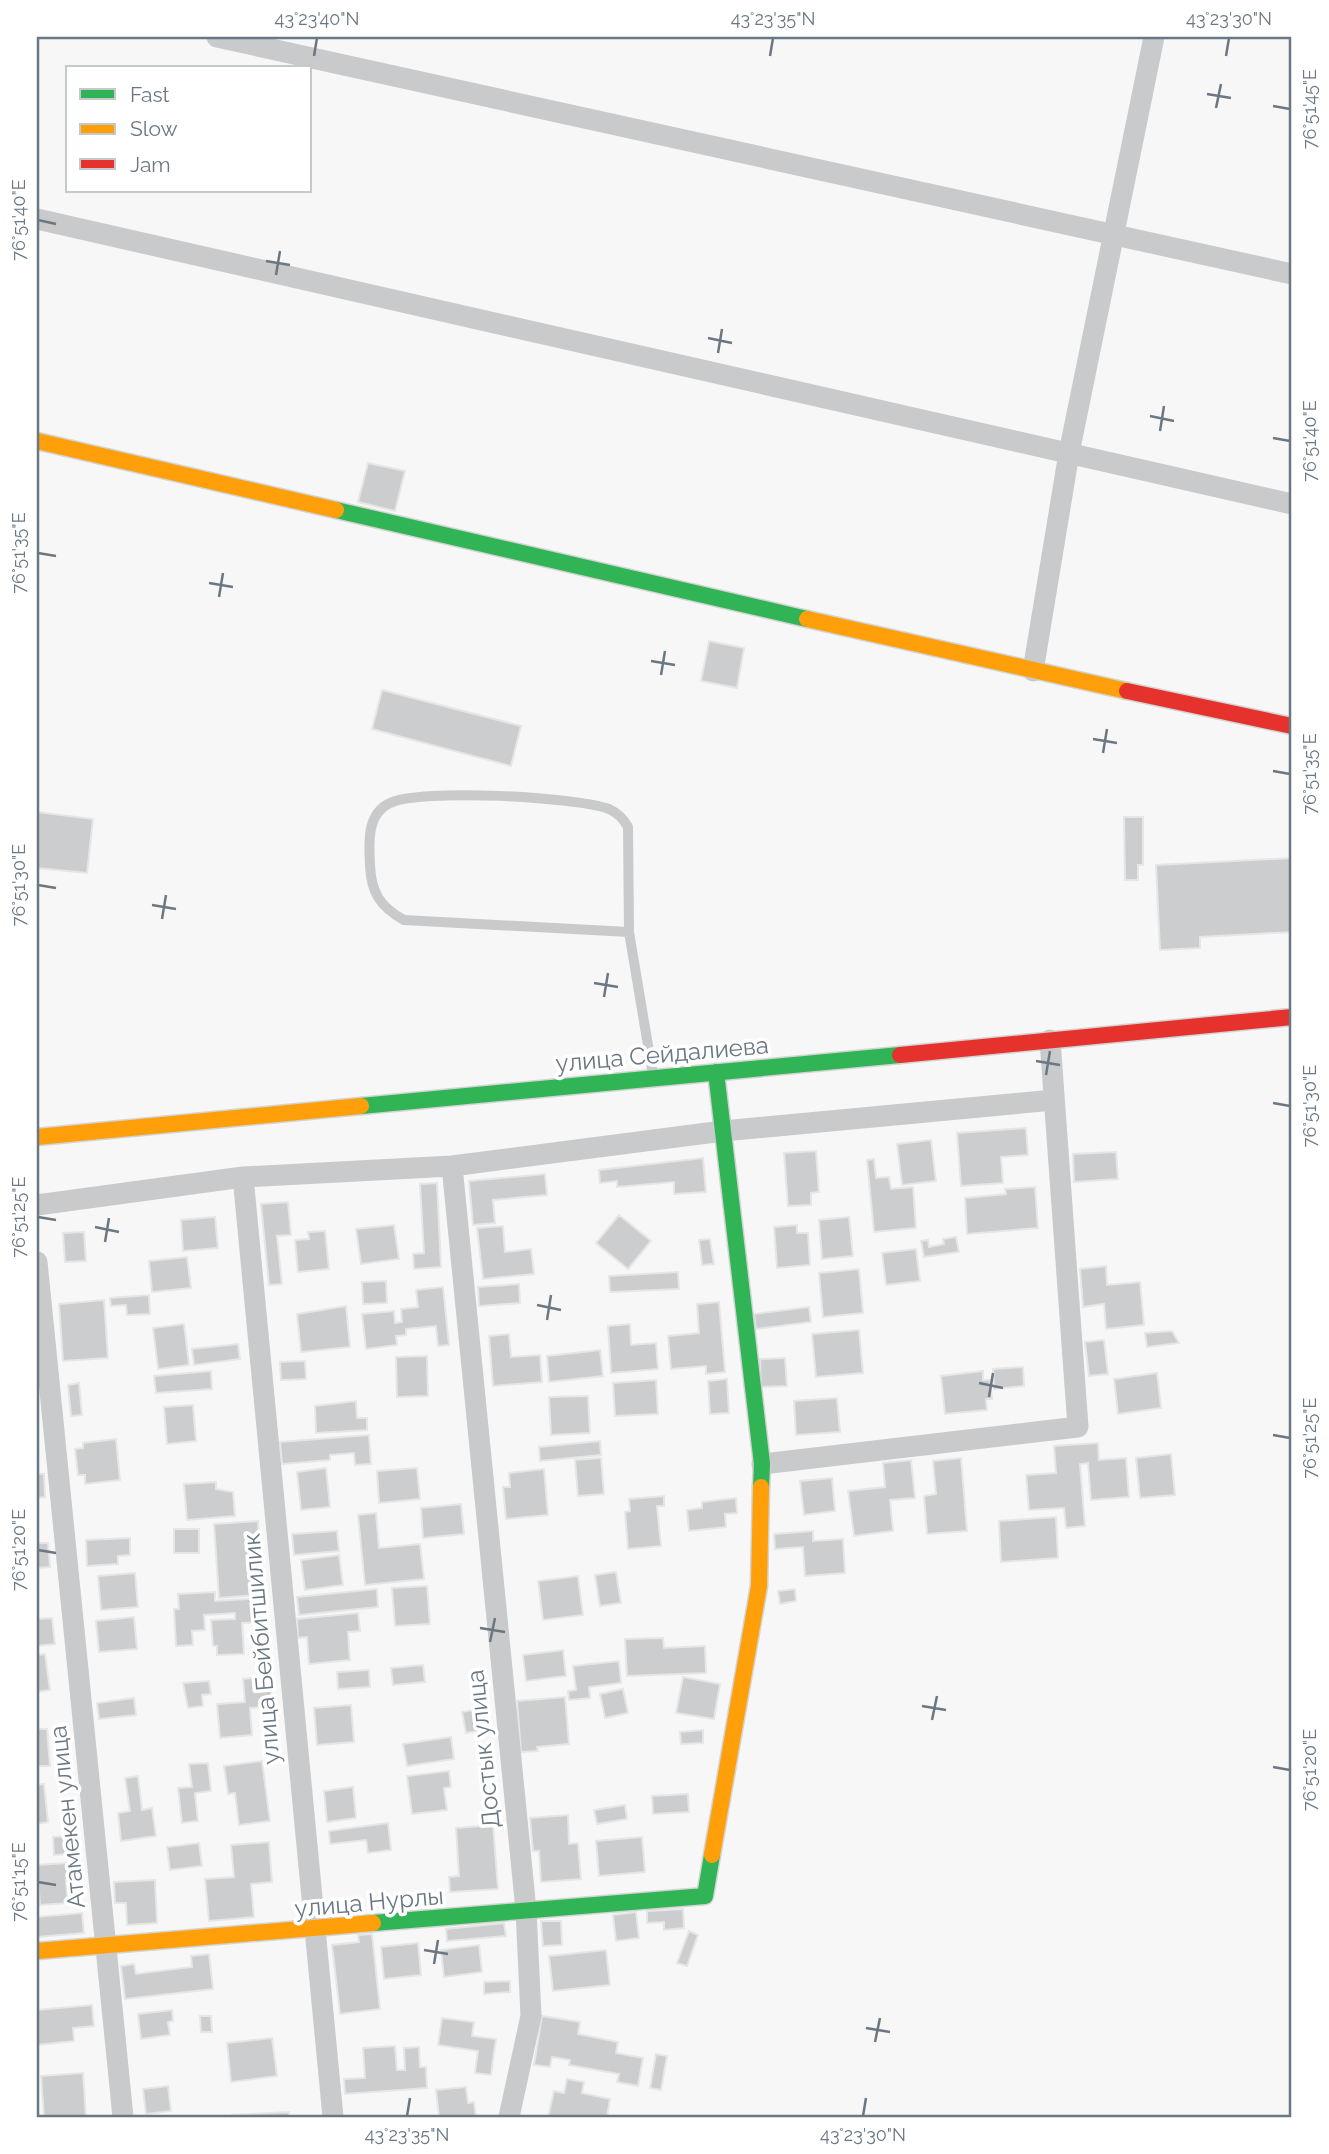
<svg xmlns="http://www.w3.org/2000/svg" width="1329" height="2154" font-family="Raleway,sans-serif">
<rect width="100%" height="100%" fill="#f7f7f7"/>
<!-- building -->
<path fill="#cccdce" stroke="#e6e6e6" stroke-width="2" d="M368 463 405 471 395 511 358 502Z
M709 641 744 648 737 688 701 681Z
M382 690 521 726 511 766 372 729Z
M37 812 93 819 87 873 37 868Z
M1124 817H1143V865H1138V880H1125Z
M1292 858V932L1200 937V948L1160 950 1156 865Z
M1026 1128 1028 1155 1001 1157 1003 1183 961 1186 957 1133Z
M931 1140 936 1181 902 1185 897 1144Z
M816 1151 819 1192 811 1193V1205L788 1206 784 1153Z
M1116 1152 1118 1179 1074 1182 1073 1154Z
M703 1158 706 1192 674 1194V1182L617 1187V1181L600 1183 599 1170Z
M874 1159 876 1178 889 1177 891 1189 913 1187 916 1228 874 1232 867 1160Z
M545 1174 547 1195 493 1200 495 1223 473 1225 469 1181Z
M437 1183 441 1267 414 1269 413 1254 424 1253 420 1184Z
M1035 1187 1038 1228 967 1234 965 1198 1006 1194 1005 1189Z
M288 1202 291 1235 277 1236 282 1284 269 1285 261 1204Z
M619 1215 651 1241 628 1269 596 1243Z
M215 1217 218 1248 183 1251 181 1220Z
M849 1217 853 1256 822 1259 819 1220Z
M394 1225 399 1259 361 1264 356 1229Z
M797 1225V1233H808L810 1265 777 1268 774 1227Z
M503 1226 505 1252 531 1249 534 1274 483 1279 477 1228Z
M325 1231 329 1269 298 1272 295 1240 309 1239 308 1232Z
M84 1232 86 1261 65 1262 63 1233Z
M956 1237 959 1252 924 1257 921 1241 928 1240 929 1247 944 1244 943 1239Z
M710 1239 714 1264 702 1265 699 1240Z
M916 1249 920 1281 886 1285 882 1253Z
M187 1257 191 1288 152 1292 149 1261Z
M1106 1266 1107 1285 1140 1282 1144 1325 1106 1329 1104 1304 1083 1307 1080 1269Z
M859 1269 863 1313 823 1317 819 1273Z
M678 1272 679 1289 610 1292 609 1276Z
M386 1281 387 1303 363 1304 362 1282Z
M519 1284 520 1303 479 1306 478 1287Z
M443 1287 449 1345 438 1346 436 1326 406 1329V1335L396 1336 397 1345 366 1349 362 1314 394 1311 395 1323 402 1322 401 1309 418 1307 416 1290Z
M149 1295 150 1314 127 1315 126 1305 111 1306 110 1298Z
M104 1300 108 1358 63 1361 59 1304Z
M719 1302 725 1372 706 1374V1366L671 1369 668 1336 699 1333 697 1304Z
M346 1306 350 1347 301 1352 297 1314Z
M809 1307 811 1322 756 1329 754 1314Z
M184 1324 189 1365 158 1369 153 1328Z
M630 1324 631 1345 656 1343 658 1369 611 1373 608 1326Z
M859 1330 863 1373 816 1377 812 1334Z
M1172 1331 1179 1343 1147 1347 1145 1333Z
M509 1334 511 1357 540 1355 542 1382 493 1386 489 1336Z
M1104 1340 1108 1374 1089 1376 1085 1342Z
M238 1344 240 1359 194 1365 192 1349Z
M600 1350 603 1376 549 1382 547 1356Z
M427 1356 428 1396 397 1397 396 1357Z
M785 1358 787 1386 761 1387 760 1359Z
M305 1361 306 1379 281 1380 280 1362Z
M1023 1367 1024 1386 994 1389 993 1369Z
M211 1371 212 1389 156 1393 154 1376Z
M983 1371V1380H990L992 1399H986L987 1410 945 1414 941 1376Z
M1157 1373 1161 1408 1118 1414 1114 1379Z
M727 1379 729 1413 710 1414 708 1381Z
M656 1380 658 1414 615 1416 613 1383Z
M79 1383 82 1415 71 1416 68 1385Z
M588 1396 590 1433 551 1435 549 1397Z
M837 1398 840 1432 796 1435 794 1401Z
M356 1401 357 1418H367V1430L316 1433 315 1406Z
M193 1405 196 1441 167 1444 164 1407Z
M369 1435 371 1464 355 1465 354 1453 330 1455V1460L282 1464 280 1442Z
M116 1439 120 1480 85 1484V1475H78L75 1449 83 1448V1443Z
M600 1441 601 1455 540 1461 539 1447Z
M1098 1443 1099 1460 1126 1458 1129 1497 1091 1500 1088 1463 1080 1464 1085 1526 1066 1528 1064 1508 1029 1510 1026 1475 1056 1473 1054 1446Z
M1171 1454 1175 1495 1140 1498 1136 1458Z
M601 1458 604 1494 578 1496 575 1460Z
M961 1458 967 1531 927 1534 924 1496 936 1494 933 1461Z
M911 1460 915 1498 890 1500 893 1531 854 1536 848 1491 885 1487 883 1463Z
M326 1468 330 1507 301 1510 297 1472Z
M417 1468 420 1499 379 1503 377 1471Z
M544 1469 548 1515 506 1519 503 1487H510L509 1473Z
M37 1474H44L45 1497 37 1498Z
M832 1478 835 1511 804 1515 800 1481Z
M216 1482V1489L233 1492 235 1516 187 1520 184 1484Z
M664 1496V1506H657L661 1546 628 1549 625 1512 630 1511 629 1499Z
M736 1498 737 1513 725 1514 726 1527 689 1531 687 1510 702 1508V1502Z
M461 1504 464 1534 423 1538 421 1508Z
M376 1513 379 1548 420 1544 424 1579 365 1585 358 1515Z
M1056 1517 1058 1558 1001 1562 999 1521Z
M258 1521 260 1556H253L256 1595 219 1598 214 1524Z
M174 1529H199V1553H174Z
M337 1531 339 1551 294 1555 292 1534Z
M813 1531V1541L843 1539 845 1573 805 1576 803 1547 775 1549 774 1534Z
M130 1538V1555L118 1556V1564L87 1566 86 1540Z
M37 1543H48L50 1567 37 1568Z
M339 1555 343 1585 305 1590 301 1560Z
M616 1572 621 1603 600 1606 595 1575Z
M135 1573 138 1607 101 1610 98 1576Z
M578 1576 583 1615 543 1620 538 1581Z
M427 1586 430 1624 395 1626 392 1588Z
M377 1589 378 1607 299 1615 297 1597Z
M795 1589 796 1601 780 1604 778 1591Z
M215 1592V1601L263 1598 265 1622 242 1623 244 1654 217 1655V1646H213L211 1620 235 1619V1613L204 1615 205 1630 192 1631 193 1645 176 1646 174 1609H179L178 1594Z
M358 1613 360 1631 348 1632 350 1660 309 1664 307 1637 298 1638 297 1619Z
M134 1617 137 1649 99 1652 96 1621Z
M52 1618 55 1644 37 1646V1619Z
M663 1638 664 1648 705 1646 706 1673 627 1676 625 1639Z
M563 1650 566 1676 526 1681 523 1655Z
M45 1654 50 1690 37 1692V1655Z
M619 1661 621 1683 589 1687 590 1698 569 1700 568 1691 576 1690 573 1666Z
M423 1665 425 1682 393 1685 391 1668Z
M369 1670 370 1687 338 1689 337 1672Z
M270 1676 272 1706 250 1708 252 1735 220 1738 217 1704 245 1702 243 1679Z
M683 1677 720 1684 714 1719 676 1713Z
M209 1681 211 1694 202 1695 203 1706 188 1708 183 1683Z
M623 1689 628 1713 605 1718 600 1694Z
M565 1697 569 1744 537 1747 538 1751 521 1752 517 1701Z
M134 1698 136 1715 99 1719 97 1703Z
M351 1705 354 1742 317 1745 314 1708Z
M479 1709 483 1730 466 1733 462 1712Z
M37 1729H47L50 1766H37Z
M703 1730V1743L681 1744 680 1732Z
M451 1737 454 1759 407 1766 403 1744Z
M262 1761 270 1821 239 1825 235 1793 228 1794 224 1766Z
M208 1763 211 1791 195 1793 198 1821 182 1823 178 1788 192 1787 189 1764Z
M449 1771 451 1787 444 1788 447 1810 412 1814 407 1776Z
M138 1776 142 1810 152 1808 156 1836 121 1841 118 1813 130 1811 125 1778Z
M44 1784 48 1822 37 1824V1785Z
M353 1787 356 1818 327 1822 324 1791Z
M688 1794 689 1812 653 1814 652 1796Z
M625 1805 627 1819 597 1824 594 1810Z
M568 1815 569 1844 578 1843 581 1879 541 1882 539 1851H533L530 1818Z
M388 1823 391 1850 368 1853 366 1840 330 1844 329 1831Z
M493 1825 498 1889 450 1892 449 1877 459 1876 456 1828Z
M74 1836 75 1854 54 1855 53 1837Z
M642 1837 645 1872 599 1876 596 1841Z
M269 1842 272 1882 251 1884 254 1917 209 1921 205 1879 234 1877 231 1845Z
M199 1843 202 1866 170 1870 167 1847Z
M82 1862 83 1879 66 1880 68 1903 40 1905 37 1865Z
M155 1880 157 1923 127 1925 126 1903H115L114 1882Z
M683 1909 684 1928 664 1930V1922L647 1923V1911Z
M636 1912 639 1938 616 1941 613 1915Z
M82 1913 84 1933 37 1937V1914V1917Z
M541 1921H561L562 1945 543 1946Z
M504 1923 506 1936 447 1941 446 1929Z
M689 1931 698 1935 687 1966 677 1963Z
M372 1934 380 2009 340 2014 332 1945 359 1942 358 1935Z
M418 1943 421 1975 384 1979 381 1947Z
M479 1945 482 1972 444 1977 441 1950Z
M606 1950 610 1985 553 1991 549 1956Z
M209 1954 213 1989 125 1999 121 1966 134 1964 136 1974 192 1967 191 1956Z
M510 1981V1992L484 1994V1982Z
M92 2005 94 2026 73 2028 74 2041 37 2045V2010Z
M172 2010 173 2021 168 2022 170 2035 141 2039 138 2014Z
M200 2016H211L212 2032H201Z
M542 2016 580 2022 578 2034 618 2042 616 2053 643 2058 638 2086 617 2082 619 2074 569 2065 570 2060 552 2057 550 2067 534 2065Z
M442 2018 474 2022 472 2036 496 2039 491 2075 475 2073 478 2051 438 2045Z
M272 2038 277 2076 231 2082 227 2043Z
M395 2046 397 2070H405L404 2048 419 2047 420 2067H426L427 2088 345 2094 344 2079 365 2078 363 2048Z
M656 2054 667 2056 661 2090 650 2088Z
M83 2073 86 2117H44L41 2076Z
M567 2079 584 2082 582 2093 610 2099 607 2117H548L554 2091 564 2093Z
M168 2086 171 2111 146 2114 143 2089Z
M466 2087 468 2103 474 2102 476 2117H439L436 2090Z
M289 2112V2117H232V2115Z"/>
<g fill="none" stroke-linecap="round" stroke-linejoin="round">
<!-- fast casing -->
<g stroke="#d3d4d4" stroke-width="19">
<path id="fast" d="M336 510 807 619
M716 1072 762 1464 761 1487
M361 1106 900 1055
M373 1923 705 1896 712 1855"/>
</g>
<!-- slow casing -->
<g stroke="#d3d4d4" stroke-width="19">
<path id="slow" d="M37 441 336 510
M807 619 1127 691
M37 1137 361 1106
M712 1855 759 1586 761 1487
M37 1951 373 1923"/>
</g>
<!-- jam casing -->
<g stroke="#d3d4d4" stroke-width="19">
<path id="jam" d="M1127 691 1292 726
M900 1055 1292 1017"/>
</g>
<!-- lane -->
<path stroke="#c8cacb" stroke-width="10" d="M629 932 404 920C380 907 371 892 370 865 369 844 366 814 390 803 420 788 577 797 609 809 618 813 623 818 628 827L629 932 653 1075"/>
<!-- street -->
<path stroke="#c8cacb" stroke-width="21" d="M217 37 1292 274
M37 219 1292 504
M1033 671 1069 453 1154 37
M452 1166 526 1910 531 2016 509 2117
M243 1177 333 2117
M37 1205 243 1177 452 1166 723 1131 1054 1100
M37 1262 123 2117
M762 1464 1078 1427 1050 1040"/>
<!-- fast -->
<use href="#fast" stroke="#30b455" stroke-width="16"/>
<!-- slow -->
<use href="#slow" stroke="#ff9f0a" stroke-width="16"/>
<!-- jam -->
<use href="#jam" stroke="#e5322d" stroke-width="16"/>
</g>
<!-- ticks -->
<path fill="none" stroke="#6b7883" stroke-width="2.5" d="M314 56 317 38M770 56 773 38M1226 56 1229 38M1207 94 1231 98M1273 106 1290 109M1216 108 1221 84M38 220 56 224M266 261 290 265M276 275 280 251M708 338 732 343M718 353 722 329M1150 416 1174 421M1160 431 1164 406M1273 438 1290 441M38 553 56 556M209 583 233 587M219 597 223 573M651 661 675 665M661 675 665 651M1093 739 1117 743M1103 753 1107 729M1273 771 1290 774M38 885 56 888M152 905 176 909M162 919 166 895M594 983 618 987M604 997 608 973M1036 1061 1060 1065M1046 1075 1050 1051M1273 1103 1290 1106M38 1217 56 1220M95 1227 119 1232M105 1242 109 1218M537 1305 561 1310M547 1320 551 1295M979 1383 1003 1388M989 1397 993 1373M1273 1435 1290 1438M38 1550 56 1553M480 1628 505 1632M490 1642 495 1618M922 1706 946 1710M932 1720 937 1696M1273 1767 1290 1770M38 1882 56 1885M424 1950 448 1954M434 1964 438 1940M866 2028 890 2032M875 2042 880 2018M407 2116 410 2098M863 2116 866 2098"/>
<g text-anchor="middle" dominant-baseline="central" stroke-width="7" stroke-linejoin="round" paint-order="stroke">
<!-- street labels -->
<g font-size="24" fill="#6b7883" stroke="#fff">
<text transform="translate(662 1054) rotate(-5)">улица Сейдалиева</text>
<text transform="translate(261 1649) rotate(-95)">улица Бейбитшилик</text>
<text transform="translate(483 1749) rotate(-96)">Достык улица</text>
<text transform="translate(67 1817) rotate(-96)">Атамекен улица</text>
<text transform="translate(369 1902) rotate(-5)">улица Нурлы</text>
</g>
</g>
<!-- border -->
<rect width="1329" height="2154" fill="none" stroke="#ffffff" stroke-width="77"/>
<!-- legend -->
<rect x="66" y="66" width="245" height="126" fill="#ffffff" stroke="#c4c9cd" stroke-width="2"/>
<rect x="80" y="89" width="35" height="10" fill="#30b455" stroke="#c4c9cd" stroke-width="2"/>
<text x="130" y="102" font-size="21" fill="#6b7883">Fast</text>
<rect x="80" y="124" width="35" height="10" fill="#ff9f0a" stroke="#c4c9cd" stroke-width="2"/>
<text x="130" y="136" font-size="21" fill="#6b7883">Slow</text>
<rect x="80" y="159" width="35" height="10" fill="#e5322d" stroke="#c4c9cd" stroke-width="2"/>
<text x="130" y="172" font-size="21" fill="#6b7883">Jam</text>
<rect x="38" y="38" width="1252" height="2078" fill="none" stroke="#6b7883" stroke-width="2.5"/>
<g font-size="18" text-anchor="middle" fill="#6b7883">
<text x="317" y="25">43°23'40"N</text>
<text x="773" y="25">43°23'35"N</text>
<text x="1229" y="25">43°23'30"N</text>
<text transform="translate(1310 109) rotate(-90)" y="6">76°51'45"E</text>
<text transform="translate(19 220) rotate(-90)" y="6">76°51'40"E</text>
<text transform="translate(1310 441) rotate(-90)" y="6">76°51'40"E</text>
<text transform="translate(19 553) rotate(-90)" y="6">76°51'35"E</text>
<text transform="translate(1310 774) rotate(-90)" y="6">76°51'35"E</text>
<text transform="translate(19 885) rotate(-90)" y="6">76°51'30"E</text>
<text transform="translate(1310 1106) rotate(-90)" y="6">76°51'30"E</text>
<text transform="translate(19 1217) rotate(-90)" y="6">76°51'25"E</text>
<text transform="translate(1310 1438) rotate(-90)" y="6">76°51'25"E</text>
<text transform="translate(19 1550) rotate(-90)" y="6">76°51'20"E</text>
<text transform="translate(1310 1770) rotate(-90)" y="6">76°51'20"E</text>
<text transform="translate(19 1882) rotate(-90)" y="6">76°51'15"E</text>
<text x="407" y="2141">43°23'35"N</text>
<text x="863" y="2141">43°23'30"N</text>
</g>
</svg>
